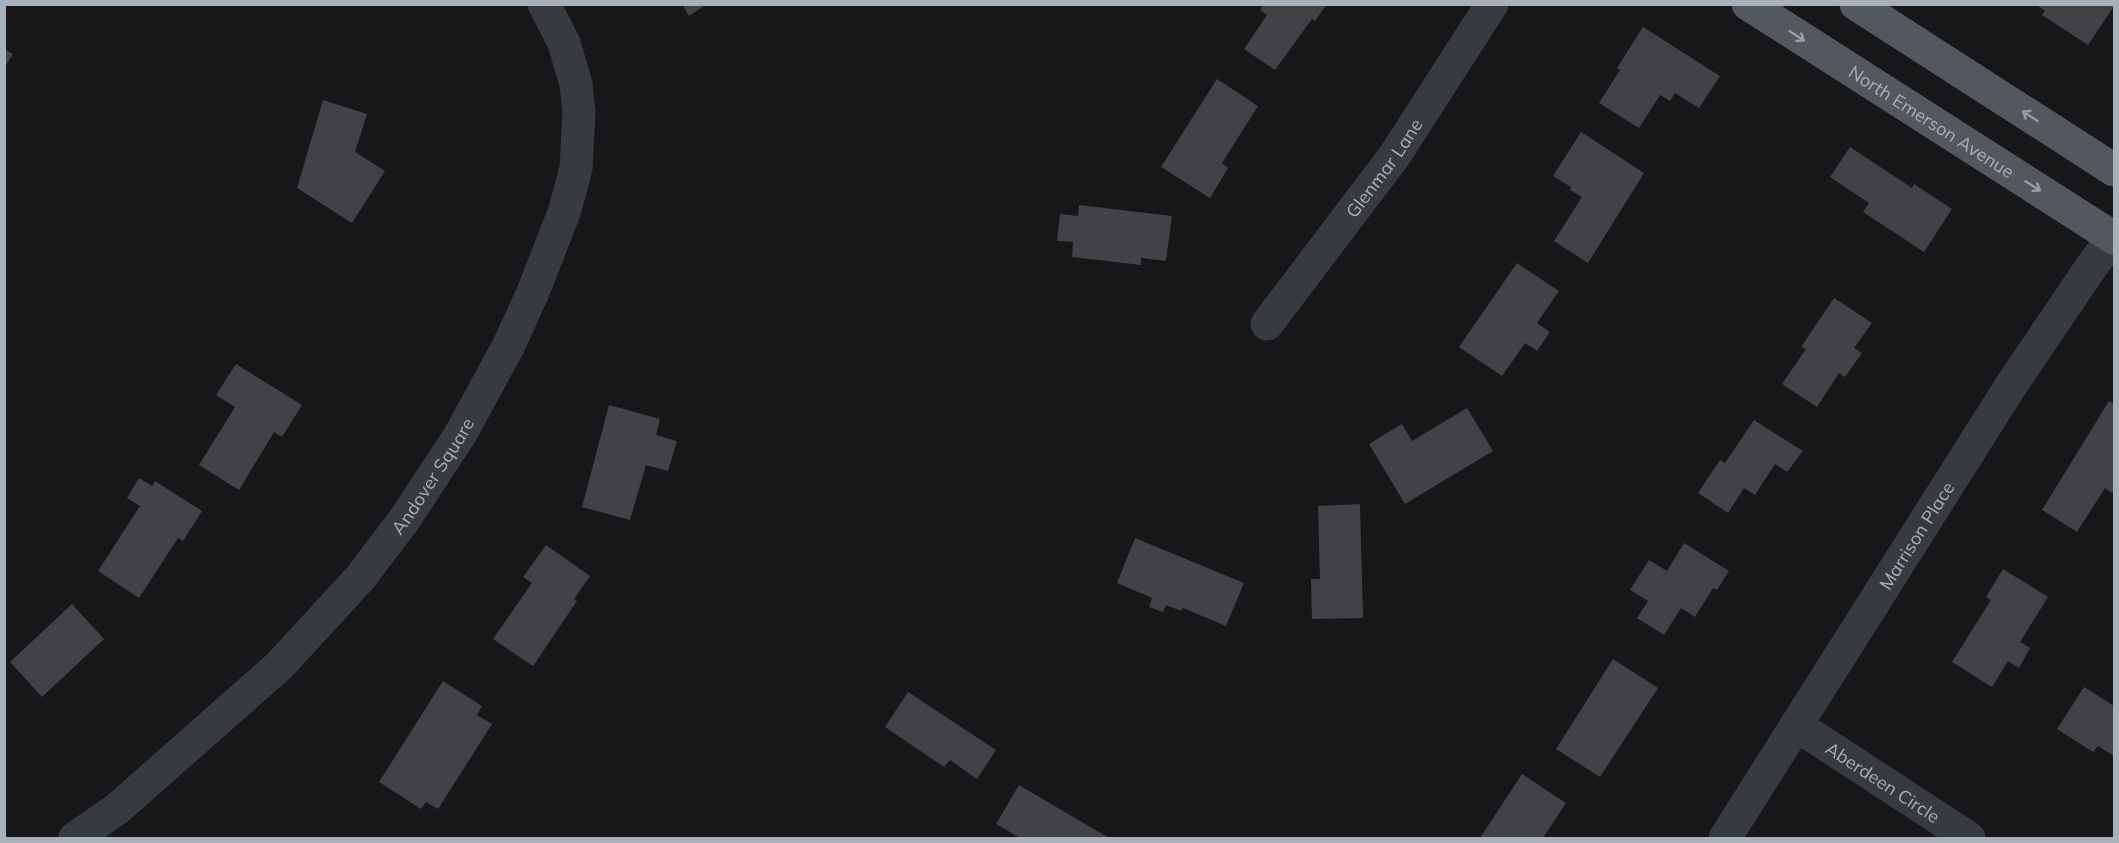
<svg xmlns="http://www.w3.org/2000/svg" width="2119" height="843" font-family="Mulish,sans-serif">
<rect width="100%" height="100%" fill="#171719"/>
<!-- building -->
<path fill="#414246" d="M682 4H707L689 16Z
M1264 4H1327L1315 21 1312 19 1275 70 1244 49 1267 15 1260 10Z
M2035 4H2111L2114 6 2088 45 2042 15 2045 11Z
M1643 27 1720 76 1699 108 1675 93 1670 101 1660 95 1639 128 1599 103 1620 70 1617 68Z
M4 49 13 54 4 68Z
M1217 79 1258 106 1222 163 1228 168 1210 198 1161 167Z
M323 100 367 114 355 152 385 171 352 223 297 188Z
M1581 132 1644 173 1588 263 1554 241 1582 197 1570 190 1571 187 1553 176Z
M1850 147 1912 188 1914 184 1952 209 1924 252 1863 212 1869 203 1830 177Z
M1079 205 1172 216 1166 261 1141 258V265L1072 257 1073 242 1057 241 1060 214 1078 216Z
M1517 263 1559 291 1537 323 1550 332 1537 351 1525 343 1502 376 1459 347Z
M1834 298 1872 323 1854 348 1862 353 1845 377 1839 373 1817 407 1782 384 1806 349 1801 347Z
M236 364 302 405 282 437 274 432 239 490 199 465 235 407 216 395Z
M2109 401 2114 404V488L2112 493 2105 488 2077 532 2042 510Z
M609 405 660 419 656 435 677 441 668 471 646 465 630 520 582 507Z
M1467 408 1493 451 1405 504 1369 444 1402 424 1412 441Z
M1754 420 1803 451 1787 472 1775 464 1755 495 1744 488 1728 513 1698 493 1720 460 1725 463Z
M139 478 152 486 155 481 202 511 183 541 178 538 139 598 98 571 140 506 127 498Z
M1360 504 1363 618 1312 619 1311 579H1320L1318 506Z
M1135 538 1244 583 1226 626 1183 608 1181 611 1166 605 1163 612 1149 607 1152 598 1117 583Z
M1684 543 1729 571 1717 590 1713 588 1695 617 1681 608 1664 635 1637 618 1648 601 1630 590 1649 560 1667 571Z
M546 545 590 576 574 599 577 601 533 666 493 639 532 583 523 577Z
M2003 569 2048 597 2020 642 2030 648 2019 668 2008 661 1992 687 1952 662 1991 600 1986 597Z
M72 604 104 639 42 697 10 662Z
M1613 659 1658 688 1600 777 1556 749Z
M443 681 482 706 477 715 492 724 438 809 426 802 421 809 379 782Z
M2084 687 2114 706V756L2098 746 2093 752 2057 729Z
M908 692 996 750 977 779 950 760 944 767 885 727Z
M1522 774 1566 803 1543 838H1480Z
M1019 785 1109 838H1020L996 824Z"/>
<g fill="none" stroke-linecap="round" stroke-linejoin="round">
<!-- minor -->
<g stroke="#373a3f" stroke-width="33">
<path id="s1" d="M1267 324 1395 155 1492 4"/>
<path id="s2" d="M1796 725 1969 838"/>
<path id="s3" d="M75 838 117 809 280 665 360 578 404 520 460 435 509 345 533 292 565 210 576 168 579 112 576 84 564 43 544 4"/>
<path id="s4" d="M1725 838 2010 387 2089 270 2114 236"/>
</g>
<!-- major -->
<g stroke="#53575e" stroke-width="33">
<path id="s5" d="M1748 4 2114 238"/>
<path d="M1856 4 2114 170"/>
</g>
</g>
<!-- one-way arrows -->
<defs><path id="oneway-shaft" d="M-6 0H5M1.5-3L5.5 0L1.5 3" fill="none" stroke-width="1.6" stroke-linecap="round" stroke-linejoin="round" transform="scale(1.5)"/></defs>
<g stroke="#979ea8">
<use href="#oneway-shaft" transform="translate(1797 36) rotate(33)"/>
<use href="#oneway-shaft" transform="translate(2030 116) rotate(-147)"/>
<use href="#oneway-shaft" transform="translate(2033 186) rotate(32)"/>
</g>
<g text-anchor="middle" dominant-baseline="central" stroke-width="6" stroke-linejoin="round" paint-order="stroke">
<!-- street labels -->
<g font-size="18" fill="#a8b0ba" stroke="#121214">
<text stroke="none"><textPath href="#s5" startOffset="218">North Emerson Avenue</textPath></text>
<text stroke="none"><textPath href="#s1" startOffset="195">Glenmar Lane</textPath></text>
<text stroke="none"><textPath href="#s3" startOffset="512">Andover Square</textPath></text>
<text stroke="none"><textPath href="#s4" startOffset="358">Marrison Place</textPath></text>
<text stroke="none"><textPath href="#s2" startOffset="104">Aberdeen Circle</textPath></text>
</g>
</g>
<!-- border -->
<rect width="2119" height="843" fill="none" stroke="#a8b0ba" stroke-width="12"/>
</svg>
